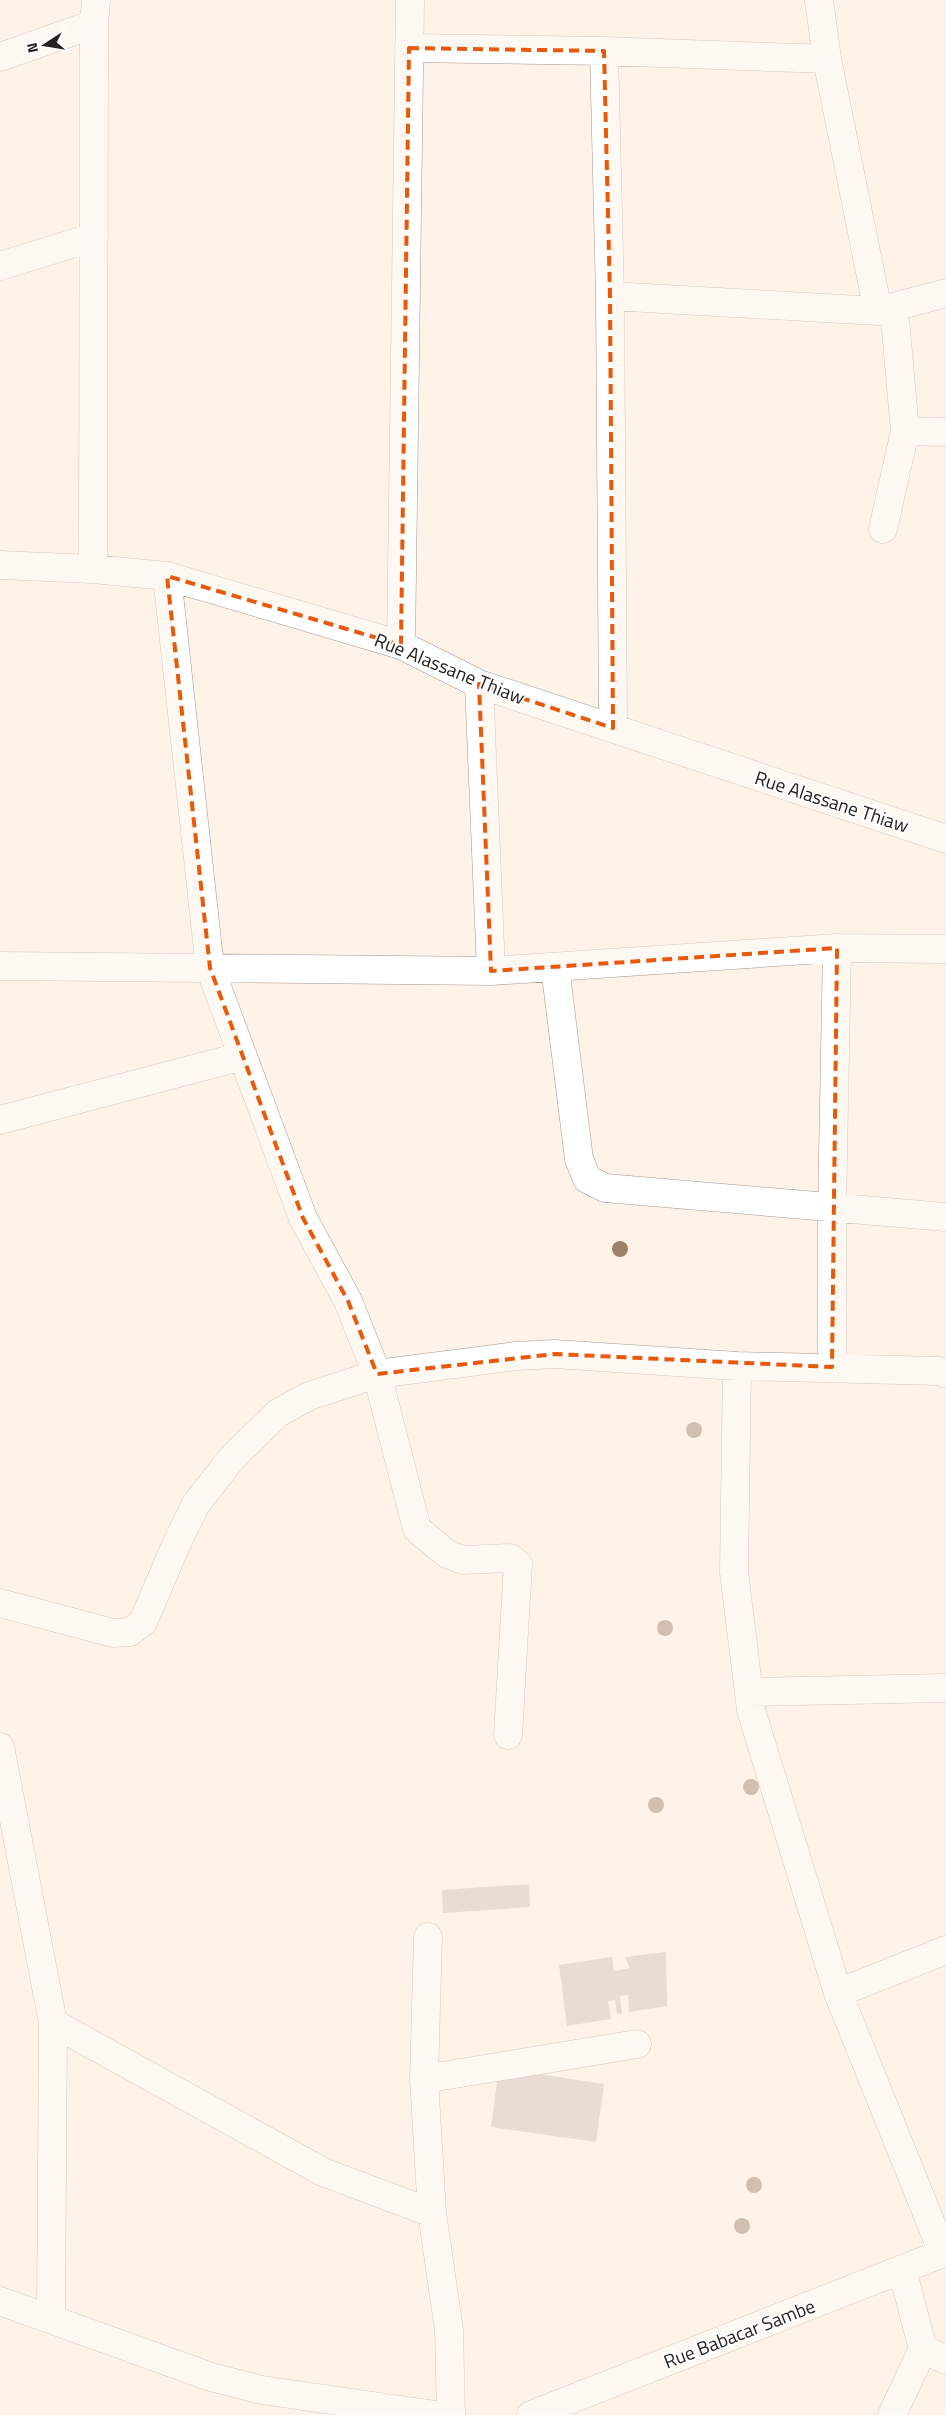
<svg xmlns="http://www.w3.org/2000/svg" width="946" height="2415" font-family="'Titillium Web',sans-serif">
<rect width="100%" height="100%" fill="#fef2e9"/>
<!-- building -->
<path fill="#cec2ba" d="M529 1884 530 1907 443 1913 442 1890Z
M666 1952 667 2006 629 2012 628 1995 620 1996 622 2014H617L615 2000 608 2001 611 2019 567 2026 559 1965 612 1957 614 1971 630 1968 625 1957Z
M499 2068 604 2084 596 2142 491 2127Z"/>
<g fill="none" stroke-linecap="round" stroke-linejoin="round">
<!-- minor casing -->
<g stroke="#a2978f" stroke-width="29">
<path id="minor" d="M819 0 827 59 878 311
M409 48 604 51 827 59
M604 51 610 296 613 728
M0 57 94 24
M0 266 94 237
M610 296 878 311 946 293
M905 431 946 432
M883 529 905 431 894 308
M0 565 93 569 167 576 401 645 479 684 946 839
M93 569 94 24 96 0
M167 576 210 968 303 1218 348 1301 377 1374 417 1529 447 1554 463 1560 510 1558 518 1564 508 1735
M401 645 410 0
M479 684 491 971
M0 966 491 971 837 948 946 949
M555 967 579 1159 587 1179 605 1188 946 1217
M0 1120 243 1056
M737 1366 734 1572 751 1710 838 1993 943 2253
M832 1367V1207L837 948
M0 1603 113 1633 130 1632 143 1622 176 1545 196 1504 232 1458 278 1413 309 1396 377 1374 516 1356 555 1354 737 1366 939 1371 946 1374
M749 1692 946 1688
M0 1747 53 2023 51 2318
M428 1937 424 2079 432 2213 449 2330 451 2415
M838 1993 946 1950
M53 2023 323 2172 432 2213
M424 2079 637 2044
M902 2269 923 2349 946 2360
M0 2301 211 2377 262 2390 436 2415
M531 2415 946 2252
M892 2415 923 2349"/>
</g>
<!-- minor -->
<use href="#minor" stroke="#fff" stroke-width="28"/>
</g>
<!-- trees -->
<g fill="#9d8169">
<circle cx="620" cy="1249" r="8"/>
<circle cx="694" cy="1430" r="8"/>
<circle cx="665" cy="1628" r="8"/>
<circle cx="751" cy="1787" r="8"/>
<circle cx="656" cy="1805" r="8"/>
<circle cx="754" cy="2185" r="8"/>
<circle cx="742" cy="2226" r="8"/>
</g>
<!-- marked area -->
<path d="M0 0H946V2415H0ZM409 48 604 51 610 296 613 728 479 684 491 971 837 948 832 1367 555 1354 377 1374 348 1301 303 1218 210 968 167 576 401 645Z" fill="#fef2e9" fill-opacity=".55" fill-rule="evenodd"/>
<path fill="none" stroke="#e8590c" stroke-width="4" stroke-dasharray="10 6" stroke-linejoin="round" d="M409 48 604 51 610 296 613 728 479 684 491 971 837 948 832 1367 555 1354 377 1374 348 1301 303 1218 210 968 167 576 401 645Z"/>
<g text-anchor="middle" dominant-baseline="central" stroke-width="4" stroke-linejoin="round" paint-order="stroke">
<!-- street labels -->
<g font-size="19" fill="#25211e" stroke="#fff">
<text transform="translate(450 668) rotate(22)">Rue Alassane Thiaw</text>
<text transform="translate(832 801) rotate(18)">Rue Alassane Thiaw</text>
<text transform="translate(739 2333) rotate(-21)">Rue Babacar Sambe</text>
</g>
</g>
<!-- north arrow -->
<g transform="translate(45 45) rotate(258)" stroke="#ffffff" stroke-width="4" paint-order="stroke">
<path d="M0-4L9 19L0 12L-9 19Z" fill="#25211e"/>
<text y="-8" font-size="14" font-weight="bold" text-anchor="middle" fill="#25211e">N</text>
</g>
</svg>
